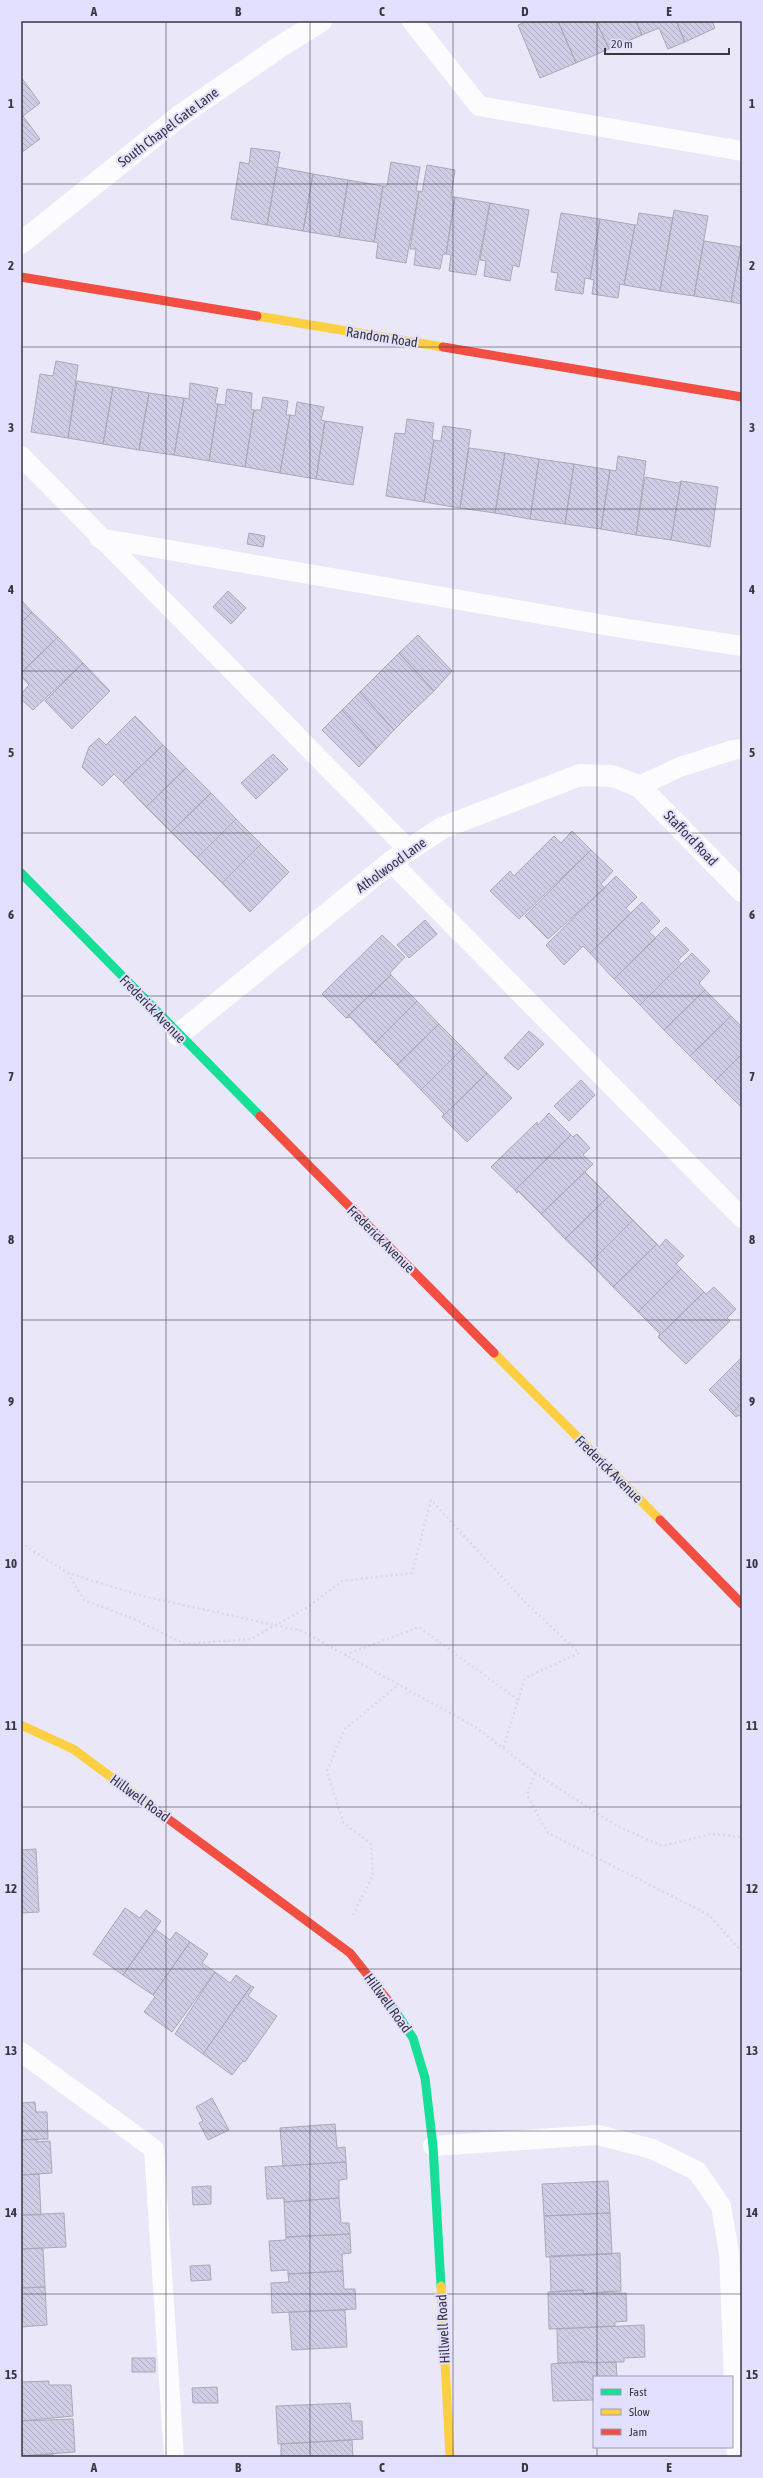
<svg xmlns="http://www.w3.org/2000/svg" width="763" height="2478" font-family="'Asap Condensed',sans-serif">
<defs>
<pattern id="building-back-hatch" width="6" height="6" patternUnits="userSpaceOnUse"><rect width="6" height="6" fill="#cfcce5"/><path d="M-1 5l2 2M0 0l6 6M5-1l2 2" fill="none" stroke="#b2b0c6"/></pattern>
</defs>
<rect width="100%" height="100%" fill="#e9e7f8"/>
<!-- building -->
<path fill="url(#building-back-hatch)" stroke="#aaa9b6" d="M528 21H558L576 63 540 78 518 25Z
M558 21H596L609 49 576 63Z
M596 21H636L642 35 609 49Z
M636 21H676L685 42 668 49 659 28 642 35Z
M676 21H712L715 28 685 42Z
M21 77 40 103 23 116 40 139 21 153Z
M251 148 280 152 267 225 231 219 240 162 249 164Z
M391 162 420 167 416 191H419L406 263 376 258 378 243 374 242 383 186H387Z
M427 165 455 170 451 197H455L446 254H443L440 269 414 265 416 249H410L419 191 422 192Z
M277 167 313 174 303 231 267 225Z
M313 174 348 180 339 237 303 231Z
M348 180 383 186 374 242 339 237Z
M455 197 490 203 476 275 449 271 451 255 446 254Z
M490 203 529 210 519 267 513 265 510 281 484 276 486 261 480 260Z
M674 210 708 216 694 296 660 291Z
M561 213 600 219 590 279 585 278 583 294 555 290 558 273 551 272Z
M639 213 673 218 660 291 624 285 635 225H637Z
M600 219 635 225 624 285 620 284 618 298 592 294 594 280 590 279Z
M704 241 741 247 731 302 694 296Z
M742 241V304L731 302Z
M56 361 78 365 68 438 31 432 40 374 53 376Z
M77 381 113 387 103 444 68 438Z
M190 383 218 388 215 403 218 404 209 461 174 455 184 398 189 399Z
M113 387 149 393 139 450 103 444Z
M227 389 252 393 251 409 254 410 245 467 209 461 218 404 225 405Z
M149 393 184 398 174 455 139 450Z
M263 397 288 401 286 415H290L280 473 245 467 254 410H261Z
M297 402 324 407 321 420 325 421 316 479 280 473 290 415 295 416Z
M407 419 434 423 432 439 434 440 424 502 386 496 395 433 405 434Z
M325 421 363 427 353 485 316 479Z
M443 426 471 430 460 508 424 502 434 440 441 441Z
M469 448 505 453 495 513 460 508Z
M505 453 539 459 530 519 495 513Z
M618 456 646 461 636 535 601 529 610 470 616 471Z
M539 459 574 464 565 524 530 519Z
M574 464 610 470 601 529 565 524Z
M645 477 678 483 681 481 671 540 636 535Z
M681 481 718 487 710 547 671 540Z
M249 533 265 536 263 547 247 544Z
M228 591 246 608 231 624 213 607Z
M21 600 32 612 21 623Z
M32 612 58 637 21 673V623Z
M418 635 452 671 434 691 399 653Z
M58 637 83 663 33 710 21 699V694L29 685 21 676V673Z
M399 653 434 691 415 709 379 673Z
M83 663 110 691 72 729 45 701Z
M379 673 415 709 394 730 360 692Z
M360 692 394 730 377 748 342 710Z
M342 710 377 748 359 767 322 730Z
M135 716 163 745 123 783 114 774 102 786 82 767 89 747 99 738 106 745Z
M163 745 186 768 146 807 123 783Z
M273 754 288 769 256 799 241 783Z
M186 768 211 793 171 832 146 807Z
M211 793 236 819 197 858 171 832Z
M236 819 261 844 222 883 197 858Z
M572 831 591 850 519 919 490 891 510 871 514 876 554 836 561 843Z
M261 844 289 872 250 912 222 883Z
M591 850 613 871 601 884 605 888 548 939 525 916Z
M616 876 637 897 626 908 631 913 590 953 583 946 564 965 546 945Z
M642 902 660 921 649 932 656 938 614 979 590 953Z
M425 920 437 934 409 958 397 945Z
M666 927 689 950 678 960 681 964 640 1005 614 979Z
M382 935 405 957 390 973 391 975 346 1018 322 994Z
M692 953 710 971 699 983 705 990 664 1030 640 1005Z
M391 975 417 1001 375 1043 350 1017 346 1018Z
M705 990 731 1016 690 1056 664 1030Z
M417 1001 439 1024 397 1065 375 1043Z
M731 1016 742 1027V1054L715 1081 690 1056Z
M439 1024 463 1048 421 1090 397 1065Z
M529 1031 544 1044 518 1070 504 1058Z
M463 1048 487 1073 442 1117 444 1114 421 1090Z
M742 1054V1104L740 1106 715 1081Z
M487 1073 512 1098 467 1142 442 1117Z
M581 1080 595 1095 569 1121 554 1106Z
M549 1113 571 1135 515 1190 491 1167 537 1122 538 1125Z
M577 1134 590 1148 583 1155 593 1164 541 1214 518 1191 517 1193 515 1190 571 1135 573 1137Z
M585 1172 609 1196 565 1239 541 1214Z
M609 1196 633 1220 590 1263 565 1239Z
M633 1220 657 1244 613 1287 590 1263Z
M666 1239 684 1256 676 1264 681 1269 638 1312 613 1287 657 1244 659 1247Z
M681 1269 704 1292 658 1337 660 1334 638 1312Z
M714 1287 736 1309 727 1318 730 1321 686 1364 658 1337 704 1292 706 1294Z
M742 1357V1403L732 1413 709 1390Z
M742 1403V1418L739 1415 736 1417 732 1413Z
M36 1849 39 1912 21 1913V1850Z
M125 1908 140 1918 146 1910 161 1921 123 1975 93 1954Z
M155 1929 170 1940 176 1932 190 1942 153 1995 123 1975Z
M190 1942 208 1954 202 1963 215 1972 172 2032 144 2012 155 1997 153 1995Z
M215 1972 230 1983 236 1975 251 1986 203 2054 175 2034Z
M251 1986 254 1987 248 1996 277 2016 245 2062 243 2061 232 2075 203 2054Z
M212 2098 229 2130 208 2140 199 2123 203 2121 196 2107Z
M35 2102 36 2112H47L48 2139 21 2140V2103Z
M335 2124 337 2148 345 2147 346 2162 283 2166 280 2128Z
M37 2139V2142L50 2141 52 2173 21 2175V2140Z
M346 2162 347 2179 339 2180V2198L284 2202V2198L267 2199 265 2167Z
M39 2174 41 2215H21V2175Z
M608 2181 610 2213 544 2216 542 2184Z
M211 2186V2204L193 2205 192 2187Z
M339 2198 341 2223H349L350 2234 286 2237 284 2202Z
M64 2213 66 2247 21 2249V2215Z
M610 2213 612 2254 546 2257 544 2216Z
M350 2234 351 2253 342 2254 343 2271 288 2274V2270L271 2271 269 2241 286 2240V2237Z
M43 2248 45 2287 21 2288V2249Z
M620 2253 621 2291 584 2294 583 2290 551 2292 550 2256Z
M210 2265 211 2280 191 2281 190 2266Z
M343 2271 344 2289H355L356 2309 272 2313 271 2283 289 2282 288 2274Z
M45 2287 47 2325 21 2327V2288Z
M583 2290 584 2294 613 2291V2293H626L627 2321 615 2322V2326L549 2329 548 2292Z
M345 2310 347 2347 292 2350 289 2312Z
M644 2325 645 2357 624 2358V2362L558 2363 557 2329Z
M132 2358H155V2372H132Z
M588 2361 589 2363 616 2362 617 2377H594V2400L553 2401 551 2364Z
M49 2381V2385H71L73 2416 21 2421V2382Z
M217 2387 218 2403H193L192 2388Z
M350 2403 352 2421H362L363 2439 278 2444 276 2406Z
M73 2419 75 2452 21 2456V2421Z
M352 2440 353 2457H281V2444Z
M53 2454V2457H21V2456Z"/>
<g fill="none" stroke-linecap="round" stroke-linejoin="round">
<!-- path -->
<path stroke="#dbdadf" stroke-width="2.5" stroke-dasharray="2 3" stroke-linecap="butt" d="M21 1543 68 1573 142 1596 302 1631 477 1728 535 1773 617 1826 662 1846 711 1834 742 1837
M68 1573 84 1600 132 1618 185 1644 251 1639 308 1607 342 1581 412 1573 431 1500 526 1603 579 1653 525 1678 503 1749
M345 1655 419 1627 518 1700
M535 1773 527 1795 548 1833 709 1915 742 1952
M353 1915 373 1875 371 1844 343 1822 327 1771 344 1730 399 1684"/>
<!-- lane -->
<path stroke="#fcfbfe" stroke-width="20" d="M412 21 479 106 742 151
M21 456 409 850
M99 538 622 628 742 646
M639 786 680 767 733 750 742 749
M391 862 742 1218
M21 2052 154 2149 174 2457
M433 2146 598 2135 652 2149 697 2171 721 2206 729 2253 737 2457"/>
<!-- street -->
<path stroke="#fcfbfe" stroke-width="22" d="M21 243 181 115 278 48 321 21
M178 1035 391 862 442 828 580 775 612 776 639 786 742 891"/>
<!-- fast -->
<path stroke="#16e098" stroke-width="9" d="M21 873 260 1116
M390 2003 413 2038 425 2078 433 2146 441 2286"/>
<!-- slow -->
<path stroke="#ffcf43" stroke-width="9" d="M257 316 443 347
M494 1353 660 1520
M21 1725 73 1749 152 1807
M441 2286 450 2457"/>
<!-- jam -->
<path stroke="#f24e42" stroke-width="9" d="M21 277 257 316
M443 347 742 397
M260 1116 494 1353
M660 1520 742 1604
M152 1807 350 1953 390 2003"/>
</g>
<!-- grid -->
<path fill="none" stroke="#383742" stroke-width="1" stroke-opacity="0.55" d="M166 21V2457M310 21V2457M453 21V2457M597 21V2377M21 184H742M21 347H742M21 509H742M21 671H742M21 833H742M21 996H742M21 1158H742M21 1320H742M21 1482H742M21 1645H742M21 1807H742M21 1969H742M21 2131H742M21 2294H742M597 2447V2457"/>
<g text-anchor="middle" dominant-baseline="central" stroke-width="4" stroke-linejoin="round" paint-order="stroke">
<!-- street labels -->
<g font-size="14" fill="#383742" stroke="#e3e0ff">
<text transform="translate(168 127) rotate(-37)">South Chapel Gate Lane</text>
<text transform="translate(382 337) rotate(9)">Random Road</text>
<text transform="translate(691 838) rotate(46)">Stafford Road</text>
<text transform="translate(391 865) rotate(-36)">Atholwood Lane</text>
<text transform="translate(153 1009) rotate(46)">Frederick Avenue</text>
<text transform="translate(381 1239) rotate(45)">Frederick Avenue</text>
<text transform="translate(609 1469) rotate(45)">Frederick Avenue</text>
<text transform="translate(140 1798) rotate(36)">Hillwell Road</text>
<text transform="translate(388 2003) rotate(54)">Hillwell Road</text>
<text transform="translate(443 2329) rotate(-93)">Hillwell Road</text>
</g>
</g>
<!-- border -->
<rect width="763" height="2478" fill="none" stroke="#e3e0ff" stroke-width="44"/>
<!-- legend -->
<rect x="593" y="2376" width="140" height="72" fill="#e3e0ff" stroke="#9f9cb3"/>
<rect x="601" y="2389" width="20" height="6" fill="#16e098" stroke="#9f9cb3"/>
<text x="629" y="2396" font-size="12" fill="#383742">Fast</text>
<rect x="601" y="2409" width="20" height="6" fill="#ffcf43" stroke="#9f9cb3"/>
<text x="629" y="2416" font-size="12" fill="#383742">Slow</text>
<rect x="601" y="2429" width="20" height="6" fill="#f24e42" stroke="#9f9cb3"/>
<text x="629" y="2436" font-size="12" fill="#383742">Jam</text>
<!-- scale -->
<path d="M605 48v6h124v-6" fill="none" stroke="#383742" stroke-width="2"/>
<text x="611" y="48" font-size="12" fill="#383742" stroke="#e3e0ff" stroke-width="3" paint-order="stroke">20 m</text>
<rect x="22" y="22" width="719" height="2434" fill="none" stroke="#383742" stroke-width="1.5"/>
<g font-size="13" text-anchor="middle" font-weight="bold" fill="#383742">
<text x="94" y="16">A</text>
<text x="238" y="16">B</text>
<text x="382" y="16">C</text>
<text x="525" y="16">D</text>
<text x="669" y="16">E</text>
<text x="11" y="108">1</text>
<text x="752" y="108">1</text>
<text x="11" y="270">2</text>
<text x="752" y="270">2</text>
<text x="11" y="432">3</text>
<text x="752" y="432">3</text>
<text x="11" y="594">4</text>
<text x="752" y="594">4</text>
<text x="11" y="757">5</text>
<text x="752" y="757">5</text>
<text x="11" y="919">6</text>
<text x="752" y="919">6</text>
<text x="11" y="1081">7</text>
<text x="752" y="1081">7</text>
<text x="11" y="1244">8</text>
<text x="752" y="1244">8</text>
<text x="11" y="1406">9</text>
<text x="752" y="1406">9</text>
<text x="11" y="1568">10</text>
<text x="752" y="1568">10</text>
<text x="11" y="1730">11</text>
<text x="752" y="1730">11</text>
<text x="11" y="1893">12</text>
<text x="752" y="1893">12</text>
<text x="11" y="2055">13</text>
<text x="752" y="2055">13</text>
<text x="11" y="2217">14</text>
<text x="752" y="2217">14</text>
<text x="11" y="2379">15</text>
<text x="752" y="2379">15</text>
<text x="94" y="2472">A</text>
<text x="238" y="2472">B</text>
<text x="382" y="2472">C</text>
<text x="525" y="2472">D</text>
<text x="669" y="2472">E</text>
</g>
</svg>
